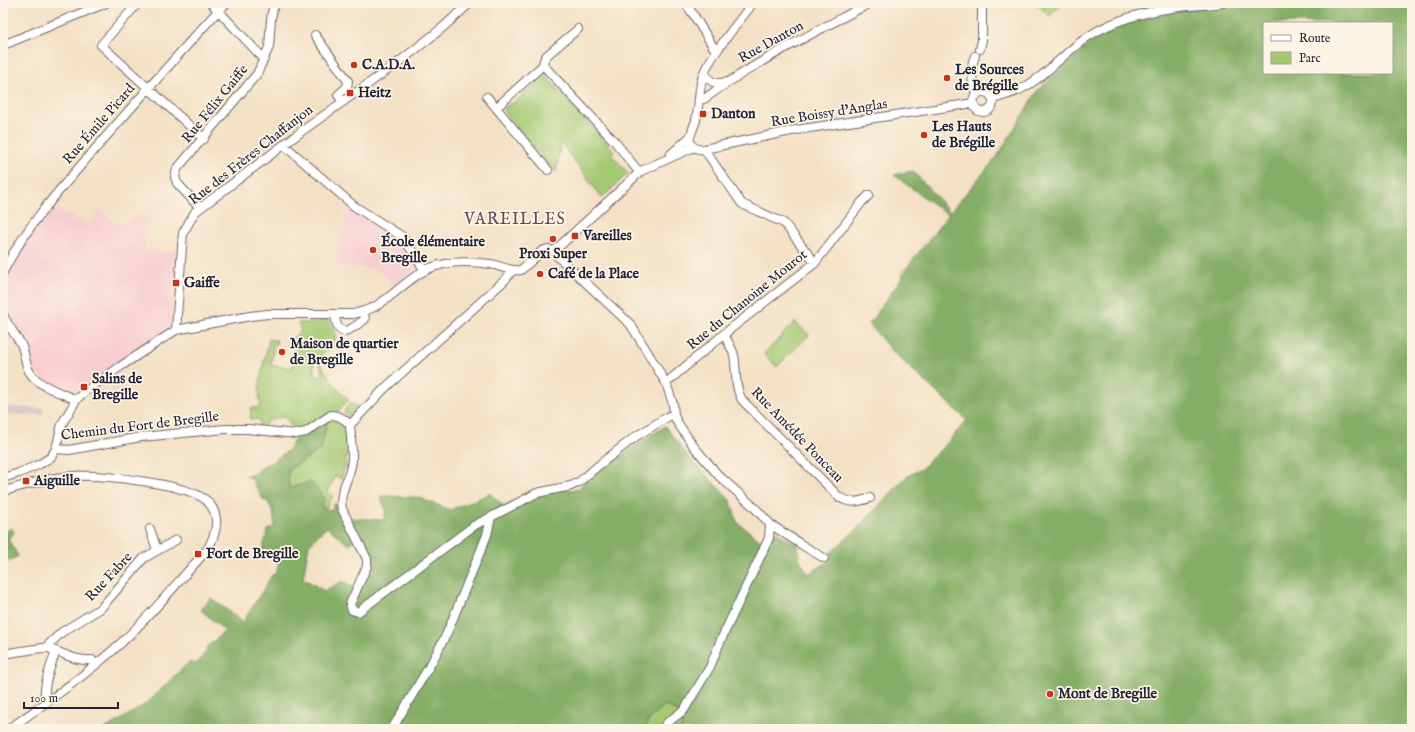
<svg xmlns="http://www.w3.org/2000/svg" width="1415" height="732" font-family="'IM FELL English',serif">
<rect width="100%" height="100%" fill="#fcf5e5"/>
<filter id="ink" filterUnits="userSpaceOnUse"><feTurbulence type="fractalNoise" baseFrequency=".025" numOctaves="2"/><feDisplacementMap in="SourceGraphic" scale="8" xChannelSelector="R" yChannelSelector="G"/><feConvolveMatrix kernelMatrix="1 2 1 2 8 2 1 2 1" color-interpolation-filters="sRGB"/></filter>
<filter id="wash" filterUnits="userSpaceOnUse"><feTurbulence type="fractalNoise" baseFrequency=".012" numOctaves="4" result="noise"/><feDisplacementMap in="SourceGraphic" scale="16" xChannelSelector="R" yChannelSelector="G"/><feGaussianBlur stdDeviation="0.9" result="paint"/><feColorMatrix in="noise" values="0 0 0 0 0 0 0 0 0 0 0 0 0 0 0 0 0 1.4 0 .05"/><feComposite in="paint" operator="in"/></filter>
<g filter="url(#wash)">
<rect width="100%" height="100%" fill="#f4e0c4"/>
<!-- built -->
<path fill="#f7cfd2" d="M50 207 90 225 99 210 119 225 137 215 147 218 144 251H177L170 324 168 329 77 391 49 384 41 378 33 370 7 315 3 302V287L8 269 27 235Z
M350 210 361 216 360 217 363 219 364 218 400 241 415 263 414 271 393 287 382 272 376 271V269L336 266 346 219Z"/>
<!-- industrial -->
<path fill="#d2bdc6" d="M3 407 43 408V415L3 414Z"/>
<!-- green -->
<path fill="#a5c973" stroke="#647657" d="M1036 3H1064L1049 16Z
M545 75 614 151 611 154 628 173 602 198 561 143 556 172 504 112V109L510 103 512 104Z
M318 319H328C342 340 335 341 319 357 317 359 314 362 314 365 313 368 315 374 316 377L323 375 320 363 336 387 349 400 342 406 338 412 308 428 295 431 284 416 267 421 265 426H259L260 420 250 419 251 408H257L261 404C255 391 266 354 269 339L277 340 276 344H274L271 365 292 368 295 345 293 338 301 330 298 323H317Z
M795 322 809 335 777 367 764 354Z
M352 402 359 407 353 414 348 416 344 413 346 408Z
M330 420H335C354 429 347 464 341 479L335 476 328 492 333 495 326 509 289 488 288 470 321 449 327 422Z
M664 704 683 715 681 729H645L649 720Z"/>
<!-- forest -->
<path fill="#84ad65" stroke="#536850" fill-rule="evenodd" d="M1246 3H1412V729H681L683 715 665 705 649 720 645 729H104L122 719 147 703 189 662 196 664 207 651 205 649 225 631 201 610 211 598 243 622 273 574 275 575 281 557 262 551 268 530 275 526C274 516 273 508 266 500L264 501 251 478 245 476 256 473 264 465 269 464 290 449 295 437 327 422 321 449 288 470 289 488 311 482 325 498 321 507 331 511 335 503 354 539 349 545 327 527 318 535 309 545 303 578 324 591 343 581 352 587 359 589 373 559 350 518 384 520 386 510 380 496 417 497 450 510 487 495 489 493 504 506 557 490 580 489 584 480 665 426 686 454 731 501 737 522 762 542 769 528 798 545 800 560 808 574 828 562 827 556 854 532 906 477 921 469 949 441 967 420 892 351 869 324 903 276 902 274 948 215 894 175 913 171 950 212 997 157 1038 90 1103 31 1134 20 1185 10ZM1264 23H1392V73H1264Z
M12 528 14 533 8 539 18 556 3 564V533Z"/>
</g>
<g filter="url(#ink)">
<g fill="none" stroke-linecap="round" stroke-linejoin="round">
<!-- minor casing -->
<g stroke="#6c646b" stroke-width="10">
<path id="minor" d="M138 3 101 45 204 139
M211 3 264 59
M685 3 693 14 714 48 717 51
M753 3C737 24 719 45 706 68 698 83 700 103 696 120 695 125 689 136 690 140 690 147 697 150 704 149L796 130 974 103
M315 35 348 81 347 87 338 95 343 102
M3 45 106 3
M980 49 982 40V3
M975 56C969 69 973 82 976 96
M543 65 615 142 639 172
M705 72C709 82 715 85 725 82
M973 102a10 10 0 1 1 20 0a10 10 0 1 1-20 0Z
M487 97 548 170
M699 99H704C756 61 814 33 870 3
M993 99C1001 96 1011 94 1019 90 1045 78 1064 52 1089 36 1115 19 1148 11 1179 7 1194 5 1209 5 1224 3
M496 108 543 65 544 60 546 56 578 29
M284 145 354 206 403 237 425 271
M704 149 742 204 784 223 815 263
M671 154 690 137
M200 208 177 183 175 177 177 169 257 74 269 47 271 19 273 8 275 3
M553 252 641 171 694 147
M3 272C26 227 56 194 89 156 132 107 174 59 218 11L227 3
M335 314C337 342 352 329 365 319L364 311
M3 315C8 326 15 334 21 344 25 353 25 363 29 371 38 387 61 392 76 400
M176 330 183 233 195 212 302 131 403 59 441 29 470 3
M724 334C727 341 732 348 734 355 737 370 734 386 742 400L839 497C851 504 858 502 870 498
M666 383 724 334 815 263 862 202 869 195
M350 425 385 388 505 280 513 270
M56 449 69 450 141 437 225 429H248L296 434 306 432 331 415C339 415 345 419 350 425 351 436 352 448 352 460 351 477 338 491 342 509L367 559V566L350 604 352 610 358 612 475 525 491 517 487 535 447 633 433 660 392 729
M3 478 19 473 40 464 51 457 56 449 62 424 76 400 83 393 121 366 176 330 250 316 268 314H353C361 312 369 310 376 306 397 294 415 270 440 265 455 261 476 262 491 264 501 266 511 272 521 270L542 251 548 249 553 252 630 324 634 330 666 383 673 404 674 415 677 422 695 448 719 476 754 507 770 524 802 545 824 558
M3 491C27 485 50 477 74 476 101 475 188 483 207 501 222 516 216 533 208 549 179 580 152 615 121 643 86 675 47 702 9 729
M491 517 537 493 571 486 579 482 599 465 635 437 669 416 674 415
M150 529 157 550
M45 648 62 632 101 608 144 558 176 540
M3 654C12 653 40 647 47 648 62 652 76 662 92 660
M46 703C41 690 51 665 56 651
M662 729 668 722 684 710 710 667 720 642 769 538 770 524"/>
</g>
<!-- minor -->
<use href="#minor" stroke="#fff" stroke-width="8"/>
</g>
</g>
<!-- markers -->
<g fill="#c8321e" stroke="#fcf5e5" stroke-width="1.5">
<circle cx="354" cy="65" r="4"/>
<circle cx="947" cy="78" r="4"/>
<rect x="346" y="89" width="8" height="8" rx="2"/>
<rect x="699" y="110" width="8" height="8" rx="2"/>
<circle cx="924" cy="135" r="4"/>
<rect x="571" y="232" width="8" height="8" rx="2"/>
<circle cx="553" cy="239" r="4"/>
<circle cx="373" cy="250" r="4"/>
<circle cx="540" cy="274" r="4"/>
<rect x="172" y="279" width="8" height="8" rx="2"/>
<circle cx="282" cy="352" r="4"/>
<rect x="80" y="383" width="8" height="8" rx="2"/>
<rect x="22" y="477" width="8" height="8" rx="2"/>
<rect x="194" y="550" width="8" height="8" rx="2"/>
<circle cx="1050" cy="694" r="4"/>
</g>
<g text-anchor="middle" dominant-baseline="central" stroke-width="3.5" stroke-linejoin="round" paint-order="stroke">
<!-- street labels -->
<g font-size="14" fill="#22223b" stroke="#fcf5e5">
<text transform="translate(771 42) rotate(-29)">Rue Danton</text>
<text transform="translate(215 104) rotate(-51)">Rue Félix Gaiffe</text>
<text transform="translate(829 113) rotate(-9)">Rue Boissy d'Anglas</text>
<text transform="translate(99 124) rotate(-49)">Rue Émile Picard</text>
<text transform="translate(251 155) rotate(-38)">Rue des Frères Chaffanjon</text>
<text transform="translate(747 300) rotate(-39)">Rue du Chanoine Mourot</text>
<text transform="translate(140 426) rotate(-7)">Chemin du Fort de Bregille</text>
<text transform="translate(797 435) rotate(46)">Rue Amédée Ponceau</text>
<text transform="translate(109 577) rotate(-47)">Rue Fabre</text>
</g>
<!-- poi labels -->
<g font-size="14" font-weight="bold" fill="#22223b" stroke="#fcf5e5" text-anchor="start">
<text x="362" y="65">C.A.D.A.</text>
<text x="955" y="70">Les Sources<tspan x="955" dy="16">de Brégille</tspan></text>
<text x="358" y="93">Heitz</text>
<text x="711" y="114">Danton</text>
<text x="932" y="127">Les Hauts<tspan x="932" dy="16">de Brégille</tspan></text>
<text x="583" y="236">Vareilles</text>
<text x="381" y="242">École élémentaire<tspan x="381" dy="16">Bregille</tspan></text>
<text x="553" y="254" text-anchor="middle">Proxi Super</text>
<text x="548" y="274">Café de la Place</text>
<text x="184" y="283">Gaiffe</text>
<text x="290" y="344">Maison de quartier<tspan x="290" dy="16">de Bregille</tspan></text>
<text x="92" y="379">Salins de<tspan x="92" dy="16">Bregille</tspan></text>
<text x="34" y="481">Aiguille</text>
<text x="206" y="554">Fort de Bregille</text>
<text x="1058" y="694">Mont de Bregille</text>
</g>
<!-- quarter labels -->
<g font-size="16" letter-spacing="1" fill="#614a59" stroke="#fcf5e5">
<text x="515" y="220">VAREILLES</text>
</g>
</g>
<!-- margin -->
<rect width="1415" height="732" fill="none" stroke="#fcf5e5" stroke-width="16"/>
<!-- legend -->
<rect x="1263" y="22" width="130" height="52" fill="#fcf5e5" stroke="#a5a1a1"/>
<rect x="1271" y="35" width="20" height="6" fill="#ffffff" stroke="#a5a1a1"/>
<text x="1299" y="42" font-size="12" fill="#22223b">Route</text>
<rect x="1271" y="52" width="20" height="12" fill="#a5c973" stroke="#a5a1a1"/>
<text x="1299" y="62" font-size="12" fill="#22223b">Parc</text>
<!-- scale -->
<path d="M24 702v6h94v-6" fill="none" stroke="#22223b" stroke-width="2"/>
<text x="30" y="702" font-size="12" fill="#22223b" stroke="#fcf5e5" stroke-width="3" paint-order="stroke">100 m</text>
</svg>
